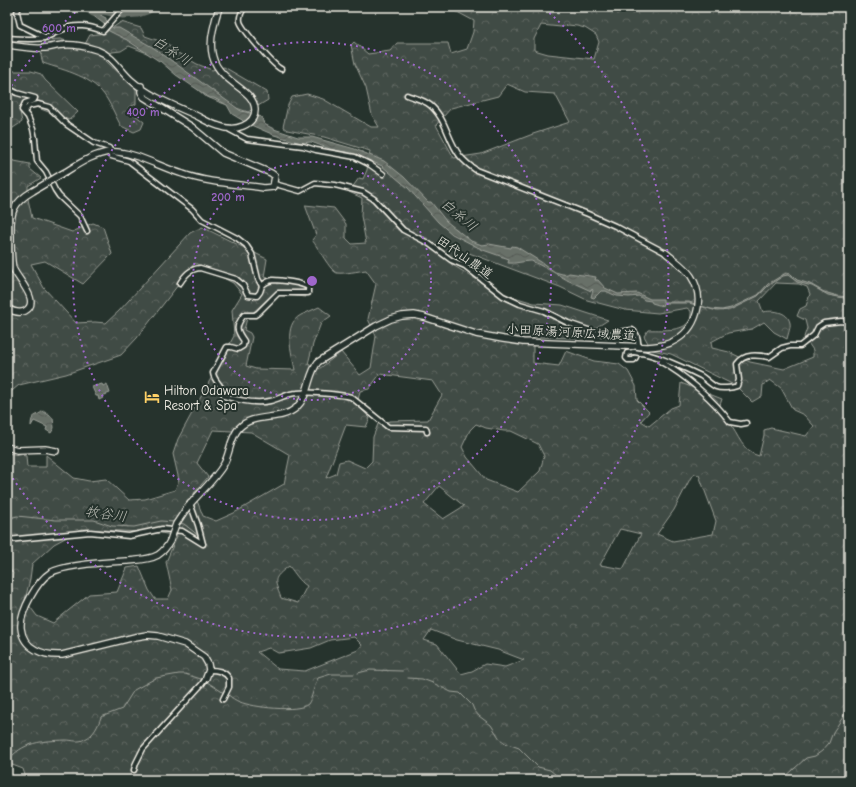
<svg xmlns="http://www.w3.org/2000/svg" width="856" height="787" font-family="'Comic Neue','Klee One',sans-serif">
<defs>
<pattern id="forest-crowns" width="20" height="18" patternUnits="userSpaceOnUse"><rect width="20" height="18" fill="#414b45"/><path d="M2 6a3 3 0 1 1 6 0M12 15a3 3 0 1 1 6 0" fill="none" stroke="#5d6560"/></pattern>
<pattern id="water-waves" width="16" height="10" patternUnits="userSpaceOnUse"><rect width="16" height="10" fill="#676f68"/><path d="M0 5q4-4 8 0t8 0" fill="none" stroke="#565a55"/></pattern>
</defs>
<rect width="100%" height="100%" fill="#26332d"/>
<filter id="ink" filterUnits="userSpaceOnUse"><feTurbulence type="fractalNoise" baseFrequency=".025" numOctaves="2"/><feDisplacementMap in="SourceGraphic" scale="8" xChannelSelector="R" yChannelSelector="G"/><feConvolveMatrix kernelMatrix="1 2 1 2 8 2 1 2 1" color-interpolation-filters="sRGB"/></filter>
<g filter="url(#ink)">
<!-- forest -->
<path fill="url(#forest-crowns)" stroke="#9a9e96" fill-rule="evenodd" d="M448 7H849V780H25L26 778 23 769 7 763V591L10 590 13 573 7 566V453L26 456 27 467H46V455L74 478 89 481 106 479 129 500 145 499 175 490 179 480 173 454 178 439 234 336 232 310 242 294 233 283 195 263 137 338 121 355 66 374 19 385 7 395V162L9 160 30 164V169L41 178 28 186V199L32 218 72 232 93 223 103 227 112 254 83 284 45 261 31 264 44 288 76 323 95 322 106 323 119 311 190 233 202 227 267 259 264 277 303 287 306 297 273 294 247 318 244 330 250 333 252 337 246 366 256 369 295 370C292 353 282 325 301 315 307 312 313 310 319 307L331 316 321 323 313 344 308 364 319 369 341 352 360 375 371 368 376 336 368 319 376 284 366 270C359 271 344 274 337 273 330 271 318 247 312 240L316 235 305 205 334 208 346 224V238L352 244 366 243 361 216 362 198 349 192 359 178 363 179 367 170 370 151 324 137 287 130 283 127 288 105 292 97 307 94 323 99 371 127H379L372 115 366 88 355 64 351 45 354 42 368 54 390 51 397 43H448L451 54 467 49 473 32 474 21ZM541 25 561 27 568 25 577 26 585 28 596 35 599 42 594 59 548 54 534 50V39ZM507 84 525 92 555 94 570 122 533 134 481 154 454 158 436 125 451 108 498 96ZM469 253 560 287 587 300 625 310 658 313 687 308 691 311C691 314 691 318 690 320 683 333 660 329 648 330L644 336 652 350 671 354 736 386 752 402 762 396 763 385 770 380 781 388 793 410 804 415 814 426 806 436 771 428 764 430V435L759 456C742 452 739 435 729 423 726 419 721 415 718 411L722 399 681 383 679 405 671 408 649 426 641 421 649 412 637 400 636 386 628 371 619 364 594 361 566 351 559 366 533 363V337L580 338 608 320 562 305 534 303 497 292 451 264ZM776 283 799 284 807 287 810 294 806 306 800 309 797 316 805 320 807 328 804 337 813 350V357L784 369 750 362 729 352 712 348 711 342 728 333 752 329 764 322 774 332 787 339C788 334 791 327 790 323 788 311 772 310 763 312L759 301ZM380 374 433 381 442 395 428 420 390 421 378 424 373 437 372 461 365 468 347 460 339 462 336 474 326 478 346 425 366 427 370 418 357 405 360 391 369 389ZM476 424 486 428 504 431H511L538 444 544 456 540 471 518 492 486 480 467 457 462 447 470 430ZM213 430 251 432 290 455 284 484 234 513 216 521 203 516 194 493 208 477 197 463ZM695 474 699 475 716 521 713 534 673 541 657 534 674 510 691 477ZM439 486 464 506 443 519 424 504ZM82 529 161 533 177 536 166 562 172 590 168 599H155L149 590 139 566 127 568 117 592 89 594 53 623 37 616 25 600 30 579 32 564 54 544ZM620 529 641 534 623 569 600 565ZM289 566C295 573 299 581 307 586L298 603 281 598C274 579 272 579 289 566ZM431 630 457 640 498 650 524 660 505 667 485 664 472 671 461 674 437 644 424 640ZM354 637 362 645 358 650 305 671 278 669 257 652 269 648 278 653 286 652 311 648 330 640Z
M121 22 141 28 145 36 168 44 178 53 197 64 212 70 224 67 267 92 268 100 248 112 219 102 205 96 175 69 160 58 129 46 121 51 112 52 106 61 136 89V104L128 108 131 112 144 122 141 129 134 132 121 126C116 117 112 107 107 99 93 76 66 71 43 63L41 56 45 40 60 39 84 46 90 35 105 33Z
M7 68 14 71H31L41 74 45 80 78 112 69 120 28 104 20 112 22 122 7 132Z"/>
<!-- water -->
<path fill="url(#water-waves)" stroke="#9fa39b" d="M80 7C93 7 95 13 106 18V20L113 28H119L154 48 241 111 256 114 262 118 264 124 274 129 298 137H312L355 149 384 161 404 177 428 202H431L446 221 471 241 482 245 489 244 511 248 512 246 517 247 541 262 555 272 566 275 569 273 596 277 595 280H598L605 288 618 294 637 293 650 299H663V302H689L711 309 722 310 731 308 758 295 768 284 786 273 791 274 797 280 810 284 824 292 838 296 849 297V299L828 295 812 286 797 282 788 275 783 276 768 286 758 296 730 310 717 311 689 303H663L662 306 652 303 651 301 644 300 639 296 629 297 617 296 612 294 606 291H601L594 298 591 297 593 290 592 289 591 291 567 280C566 279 533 261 531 261 523 261 515 264 508 263L509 259 483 250 452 234 438 222 408 188 382 166 354 154 330 149 311 142 301 143 274 135 244 122 242 120 232 114 227 105 214 98H210L176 75 160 61H159L127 40 109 31 104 24 87 11 84 9 82 10Z
M102 384 103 386 107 384 110 393 102 396 103 398 99 400 98 396H96L92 387Z
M43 411 53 418 54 428 51 433 46 430 47 427 34 421 31 426C31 414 36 417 43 411Z"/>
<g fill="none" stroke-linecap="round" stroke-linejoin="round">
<!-- stream -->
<path stroke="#9fa39b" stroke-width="1" d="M7 519 17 516 56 520H94L112 526 134 527 161 521 174 522
M179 523 184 524 199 536
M358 673 370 670 402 671
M408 678 422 679 433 683 451 692 460 693 472 705 474 710 479 716 491 725 500 739 505 743 519 748 538 767 550 770 562 780
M207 682 224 693
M227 694C231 697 236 701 240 702 252 707 298 713 308 704 312 699 314 685 318 678L331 674H354
M7 762C22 741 43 741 66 740 73 740 78 743 85 739 94 735 98 726 101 717L122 709 134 690 156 678 179 674H185L204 680
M646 780C655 777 662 776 670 780
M782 780 806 758 815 756 822 751 829 743 833 732 849 708"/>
<!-- river -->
<path stroke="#676f68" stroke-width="7" d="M85 7 93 13 103 11 123 15 138 14 147 11 154 7"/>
<!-- street casing -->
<g stroke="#f4f1e8" stroke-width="7">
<path id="street" d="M19 7 17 12 20 25 45 37
M245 7C242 11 239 16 240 21 241 28 274 66 281 69
M7 38C20 39 32 40 44 38 50 36 56 32 61 30 76 23 89 26 103 31L124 7
M7 88 17 93 35 98 34 100 25 103 22 110 28 117 33 129 35 139 37 161 46 172 55 190 59 196 80 216 87 231
M407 95C415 98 424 100 430 105 446 118 448 141 460 156 465 162 470 166 476 170L588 214 615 226 666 253
M24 112 29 106 38 104 49 107 66 124 94 143 109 148 111 152
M229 128 230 130 247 139 303 146 316 150 355 157 369 164 383 174
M109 153 111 156 129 161 192 209 202 220 237 238 246 245 252 254 258 279 262 286 260 292 257 296 248 295 243 285 236 279 200 268C190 269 185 275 180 283
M275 184 300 191 315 183 335 185 363 192 374 199 403 230 428 243 451 260 465 266 503 296 520 304 544 311 568 323 597 333 608 334 632 330C640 334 640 353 634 360H628L626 358 627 353 634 352
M262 286C265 282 268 281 273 280 280 280 303 283 308 287V293H278L258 313 255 315H244C235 327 236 330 244 341L243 346 238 349 231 347H227L213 373C214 382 224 386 224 396 237 400 257 404 270 401 280 399 287 393 297 393 313 391 331 394 347 396L351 397 388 427 426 428 427 432
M640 353C654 354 687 369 701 376 706 379 710 384 716 387 721 389 732 388 737 386L739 380 737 364C744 353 758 355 769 357L782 348 790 346H800L814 335 818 327 824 323 841 321 849 322
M661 362C685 375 714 400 730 422L741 424 746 423
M190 503 198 525 203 544
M7 540 90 532 129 536 162 529 182 531 203 544
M209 670C217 670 224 671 229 678V687L223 699
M134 770 136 763 143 749 202 684 206 678"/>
</g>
<!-- secondary casing -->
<g stroke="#f4f1e8" stroke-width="8">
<path id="secondary" d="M7 45C19 46 31 49 43 48 50 48 57 45 64 45 75 44 87 47 97 50 113 56 119 69 131 80 149 96 173 105 195 115 203 119 211 124 219 126 227 129 236 129 243 126 250 123 255 118 255 110 254 82 201 84 213 30 215 22 216 14 220 7
M60 175C76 166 92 154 110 152 131 150 162 168 183 174 208 183 237 184 264 188L273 187 275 176 271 173 223 153 192 127 144 97 141 92V86
M7 308C12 311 19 314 25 311 42 302 17 279 13 268 11 258 11 247 11 237 10 213 12 203 33 191
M7 447 17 450 45 449 56 451
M186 509C198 494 214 481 224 464 230 453 230 438 239 428 254 412 280 422 296 408 310 395 307 376 318 362L376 326 391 319 402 316 414 315 424 317 476 334 503 339 523 342 648 347C656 346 665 346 672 342 697 330 706 299 691 276 685 267 674 260 666 253
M170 541C167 547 164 551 158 555 149 560 138 560 128 561 109 562 66 564 50 573 42 578 36 587 31 596 26 605 20 617 21 628 23 649 44 656 62 655L135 637 147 635 158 636 185 644 204 657 208 664 209 670 206 678"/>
</g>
<!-- street -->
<use href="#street" stroke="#26332d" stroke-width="4"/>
<!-- secondary -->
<use href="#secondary" stroke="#26332d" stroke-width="5.5"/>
<!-- rail -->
<path stroke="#f4f1e8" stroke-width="1" stroke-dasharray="6 3" stroke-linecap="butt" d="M7 17 11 7"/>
<!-- street-bridge casing -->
<g stroke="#f4f1e8" stroke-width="7" stroke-linecap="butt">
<path id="street-bridge" d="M634 352 640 353"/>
</g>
<!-- secondary-bridge casing -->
<g stroke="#f4f1e8" stroke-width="8" stroke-linecap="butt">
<path id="secondary-bridge" d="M33 191 60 175
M170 541 176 524 186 509"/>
</g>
<!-- street-bridge -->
<use href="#street-bridge" stroke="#26332d" stroke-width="4"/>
<!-- secondary-bridge -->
<use href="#secondary-bridge" stroke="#26332d" stroke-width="5.5"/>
</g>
</g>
<!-- distance rings -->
<g fill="none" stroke="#9f67cb" stroke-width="2" stroke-dasharray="2 4">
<circle cx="312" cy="281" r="119"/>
<circle cx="312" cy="281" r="239"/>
<path d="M8 91A358 358 0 0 1 79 9M545 9A358 358 0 1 1 8 471"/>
</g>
<!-- icons -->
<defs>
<g id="hotel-bare" transform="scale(1.2)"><path d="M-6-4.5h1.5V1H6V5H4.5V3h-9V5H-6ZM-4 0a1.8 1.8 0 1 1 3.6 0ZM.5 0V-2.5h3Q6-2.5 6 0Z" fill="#ffd166" stroke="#26332d" stroke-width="2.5" paint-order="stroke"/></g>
</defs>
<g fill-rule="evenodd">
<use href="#hotel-bare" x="152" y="397"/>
</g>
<g text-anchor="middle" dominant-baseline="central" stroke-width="4" stroke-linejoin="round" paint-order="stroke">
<!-- street labels -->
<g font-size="13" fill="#f4f1e8" stroke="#26332d">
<text transform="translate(465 257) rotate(35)">田代山農道</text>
<text transform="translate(571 332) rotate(3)">小田原湯河原広域農道</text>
</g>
<!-- poi labels -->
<g font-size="13" fill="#f4f1e8" stroke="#26332d" text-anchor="start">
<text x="164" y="390">Hilton Odawara<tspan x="164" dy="15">Resort &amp; Spa</tspan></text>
</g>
<!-- water labels -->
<g font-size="14" font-style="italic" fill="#bcbdb5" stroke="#26332d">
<text transform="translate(172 51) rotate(33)">白糸川</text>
<text transform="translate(459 215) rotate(40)">白糸川</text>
<text transform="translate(106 514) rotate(8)">牧谷川</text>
</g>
</g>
<circle cx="312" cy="281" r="6" fill="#9f67cb" stroke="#26332d" stroke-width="2"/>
<g font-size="12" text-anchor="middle" font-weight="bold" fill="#9f67cb" stroke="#26332d" stroke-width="4" stroke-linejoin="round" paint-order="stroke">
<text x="59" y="32">600 m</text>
<text x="143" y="116">400 m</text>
<text x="228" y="201">200 m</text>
</g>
<!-- margin -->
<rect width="856" height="787" fill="none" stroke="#26332d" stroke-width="24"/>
<rect x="12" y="12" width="832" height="763" fill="none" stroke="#f4f1e8" stroke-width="1.5" filter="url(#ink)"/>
</svg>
